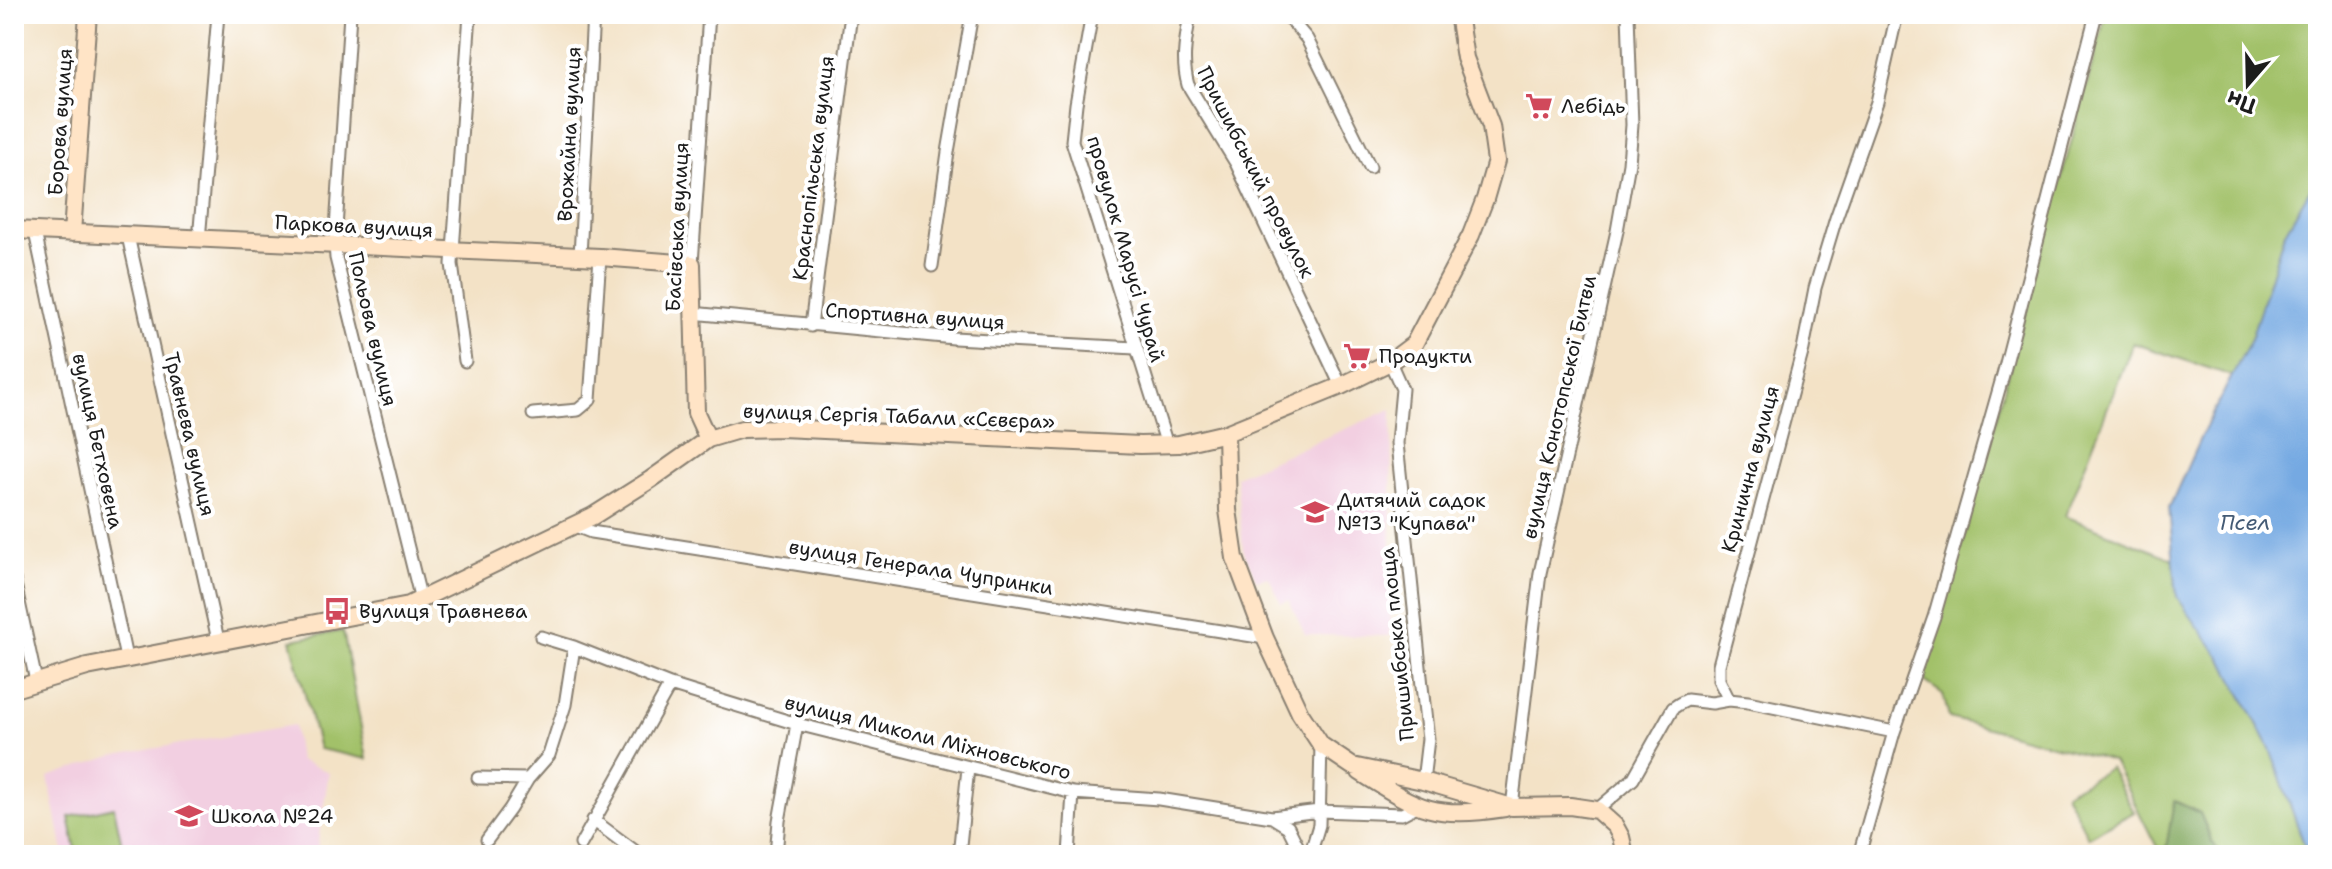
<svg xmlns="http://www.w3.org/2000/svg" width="2332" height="869" font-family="'Shantell Sans',sans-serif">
<rect width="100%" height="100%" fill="#fff"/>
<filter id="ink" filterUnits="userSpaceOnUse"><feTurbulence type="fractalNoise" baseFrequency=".0125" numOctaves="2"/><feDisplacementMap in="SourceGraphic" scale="16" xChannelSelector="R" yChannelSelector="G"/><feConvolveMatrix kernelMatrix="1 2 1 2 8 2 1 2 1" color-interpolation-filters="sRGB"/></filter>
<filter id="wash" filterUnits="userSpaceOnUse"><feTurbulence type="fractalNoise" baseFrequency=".006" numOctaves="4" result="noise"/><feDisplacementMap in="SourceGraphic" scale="32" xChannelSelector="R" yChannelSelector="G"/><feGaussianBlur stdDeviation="1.8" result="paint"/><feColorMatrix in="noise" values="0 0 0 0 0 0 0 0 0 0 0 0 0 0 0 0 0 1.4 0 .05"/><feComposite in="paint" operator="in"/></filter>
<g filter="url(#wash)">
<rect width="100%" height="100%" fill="#f3e2c6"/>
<!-- built -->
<path fill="#f2cfe1" d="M1392 409 1390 636 1305 635 1289 600 1281 603 1269 577 1256 580 1243 549 1236 476Z
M294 725 299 760 329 772 316 855H64L48 777 115 755Z"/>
<!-- green -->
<path fill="#a2c169" stroke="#5f6e42" stroke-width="2" d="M2106 14H2318V176L2284 234 2251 339 2232 376 2133 343 2065 516 2173 559 2177 597 2227 667 2269 746 2308 855H2222L2212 842 2200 813 2175 801 2165 855H2161L2113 761 1949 718 1943 694 1919 677 1954 573Z
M343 631 367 759 319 749 291 640Z
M2110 768 2134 812 2088 837 2065 793Z
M114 807 124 855H77L69 817Z"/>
<!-- forest -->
<path fill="#81a75d" stroke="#4e623c" stroke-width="2" d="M2174 801 2200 813 2212 842 2222 855H2165Z"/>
<!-- water -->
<path fill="#75a9e2" stroke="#48627f" stroke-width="2" d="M2318 176V855H2308L2269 746 2227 667 2177 597 2169 508 2202 434 2251 339 2284 234Z"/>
</g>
<g filter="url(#ink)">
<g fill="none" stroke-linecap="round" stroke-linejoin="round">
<!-- street casing -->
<g stroke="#887f71" stroke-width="15">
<path id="street" d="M350 14 335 244 336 258 421 600
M1092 14 1076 104 1072 141 1167 445
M1190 14C1186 39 1181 60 1188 85L1236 163 1341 386
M1286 14 1307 39 1370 167
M35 232 126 658
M128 236 218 640
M199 240 218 14
M580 256 593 14
M692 264 709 14
M932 266 948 152 972 14
M692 313 954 338 1135 348
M811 326 851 14
M465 361 452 264 470 14
M1390 362 1402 389 1397 443 1422 686 1428 739 1423 781
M533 414 578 410 590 400 600 257
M573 525 591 532 1265 638
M14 579 36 681
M541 637 574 647 670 685 797 724 1073 793 1159 799 1272 817 1319 811 1402 814 1417 806
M1729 700 1719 680V665L1803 349 1815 288 1836 218 1877 102 1897 14
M478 778 528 779
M1512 807 1540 573 1617 231 1629 163 1632 125 1628 14
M1597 810 1633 779 1673 708 1679 704 1687 700 1712 703 1729 700 1748 702 1894 732
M1272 817 1288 827 1302 855
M593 820 640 855
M487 840 510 809 528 779 549 755 565 705 574 647
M581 844 670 685
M776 855 779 821 797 724
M959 855 968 768
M1069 855 1073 793
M1310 855 1319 825 1321 745
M1859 855 1894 732 1934 617 2003 375 2096 14"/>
</g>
<!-- secondary casing -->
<g stroke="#887f71" stroke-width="20">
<path id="secondary" d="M14 230 600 257 692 264 696 413 708 439
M72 233 88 14
M1226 433 1228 510 1235 558 1265 638 1300 713 1321 745 1352 766 1423 781 1512 807 1570 806 1597 810 1615 826 1621 837 1625 855
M14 689 87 667 409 605 593 516 650 480 708 439 742 429 782 428 1140 445 1179 444 1226 433 1341 386 1390 362 1414 344 1471 235 1485 199 1496 161 1491 126 1465 58 1458 14
M1360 772C1420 810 1433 819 1505 808"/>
</g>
<!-- street -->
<use href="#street" stroke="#fff" stroke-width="11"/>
<!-- secondary -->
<use href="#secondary" stroke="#ffe4c6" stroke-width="16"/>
</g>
</g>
<!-- icons -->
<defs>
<g id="supermarket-bare" transform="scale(2.16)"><path d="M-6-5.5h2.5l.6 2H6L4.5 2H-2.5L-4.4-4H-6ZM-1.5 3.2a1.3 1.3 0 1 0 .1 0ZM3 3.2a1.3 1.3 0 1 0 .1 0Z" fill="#d1495b" stroke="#fff" stroke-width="2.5" paint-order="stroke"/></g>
<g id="school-bare" transform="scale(2.16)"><path d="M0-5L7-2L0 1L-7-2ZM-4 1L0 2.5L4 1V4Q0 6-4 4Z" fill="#d1495b" stroke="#fff" stroke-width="2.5" paint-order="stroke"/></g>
<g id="bus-bare" transform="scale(2.16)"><path d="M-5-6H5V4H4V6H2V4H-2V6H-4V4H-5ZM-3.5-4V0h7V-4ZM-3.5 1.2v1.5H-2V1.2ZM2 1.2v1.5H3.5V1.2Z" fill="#d1495b" stroke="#fff" stroke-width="2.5" paint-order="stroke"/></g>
</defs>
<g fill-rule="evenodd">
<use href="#supermarket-bare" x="1539" y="106"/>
<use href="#supermarket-bare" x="1357" y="356"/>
<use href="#school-bare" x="1315" y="512"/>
<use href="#bus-bare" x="337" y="611"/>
<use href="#school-bare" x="189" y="816"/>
</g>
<g text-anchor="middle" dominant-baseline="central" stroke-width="8" stroke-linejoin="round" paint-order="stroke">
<!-- poi labels -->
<g font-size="20" fill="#1c1c1c" stroke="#fff" text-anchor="start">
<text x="1561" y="106">Лебідь</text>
<text x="1379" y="356">Продукти</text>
<text x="1337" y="500">Дитячий садок<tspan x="1337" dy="23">№13 "Купава"</tspan></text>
<text x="359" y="611">Вулиця Травнева</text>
<text x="211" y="816">Школа №24</text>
</g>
<!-- street labels -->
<g font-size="20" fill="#1c1c1c" stroke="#fff">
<text transform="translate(60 122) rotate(-86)">Борова вулиця</text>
<text transform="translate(569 134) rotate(-87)">Врожайна вулиця</text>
<text transform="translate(813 168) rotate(-83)">Краснопільська вулиця</text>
<text transform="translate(1256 172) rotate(63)">Пришибський провулок</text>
<text transform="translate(354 226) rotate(3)">Паркова вулиця</text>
<text transform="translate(677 227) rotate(-87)">Басівська вулиця</text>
<text transform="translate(1126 249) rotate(74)">провулок Марусі Чурай</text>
<text transform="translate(915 316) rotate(4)">Спортивна вулиця</text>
<text transform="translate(373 329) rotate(77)">Польова вулиця</text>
<text transform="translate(1559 407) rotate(-77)">вулиця Конотопської Битви</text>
<text transform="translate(899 416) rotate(2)">вулиця Сергія Табали «Сєвєра»</text>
<text transform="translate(190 434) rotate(77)">Травнева вулиця</text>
<text transform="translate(98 441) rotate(78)">вулиця Бетховена</text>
<text transform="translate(1750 469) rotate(-75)">Кринична вулиця</text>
<text transform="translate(921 567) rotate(9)">вулиця Генерала Чупринки</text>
<text transform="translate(1397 644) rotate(-96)">Пришибська площа</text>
<text transform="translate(928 737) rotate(14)">вулиця Миколи Міхновського</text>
</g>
<!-- water labels -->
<g font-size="22" font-style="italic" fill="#445b75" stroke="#fff">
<text x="2245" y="522">Псел</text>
</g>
</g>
<!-- margin -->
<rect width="2332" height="869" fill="none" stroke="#fff" stroke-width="48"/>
<!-- north arrow -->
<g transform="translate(2248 84) rotate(200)" stroke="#ffffff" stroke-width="6" paint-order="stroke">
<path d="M0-6L14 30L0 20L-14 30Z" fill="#1c1c1c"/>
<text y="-12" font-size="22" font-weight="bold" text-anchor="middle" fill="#1c1c1c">Пн</text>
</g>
</svg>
